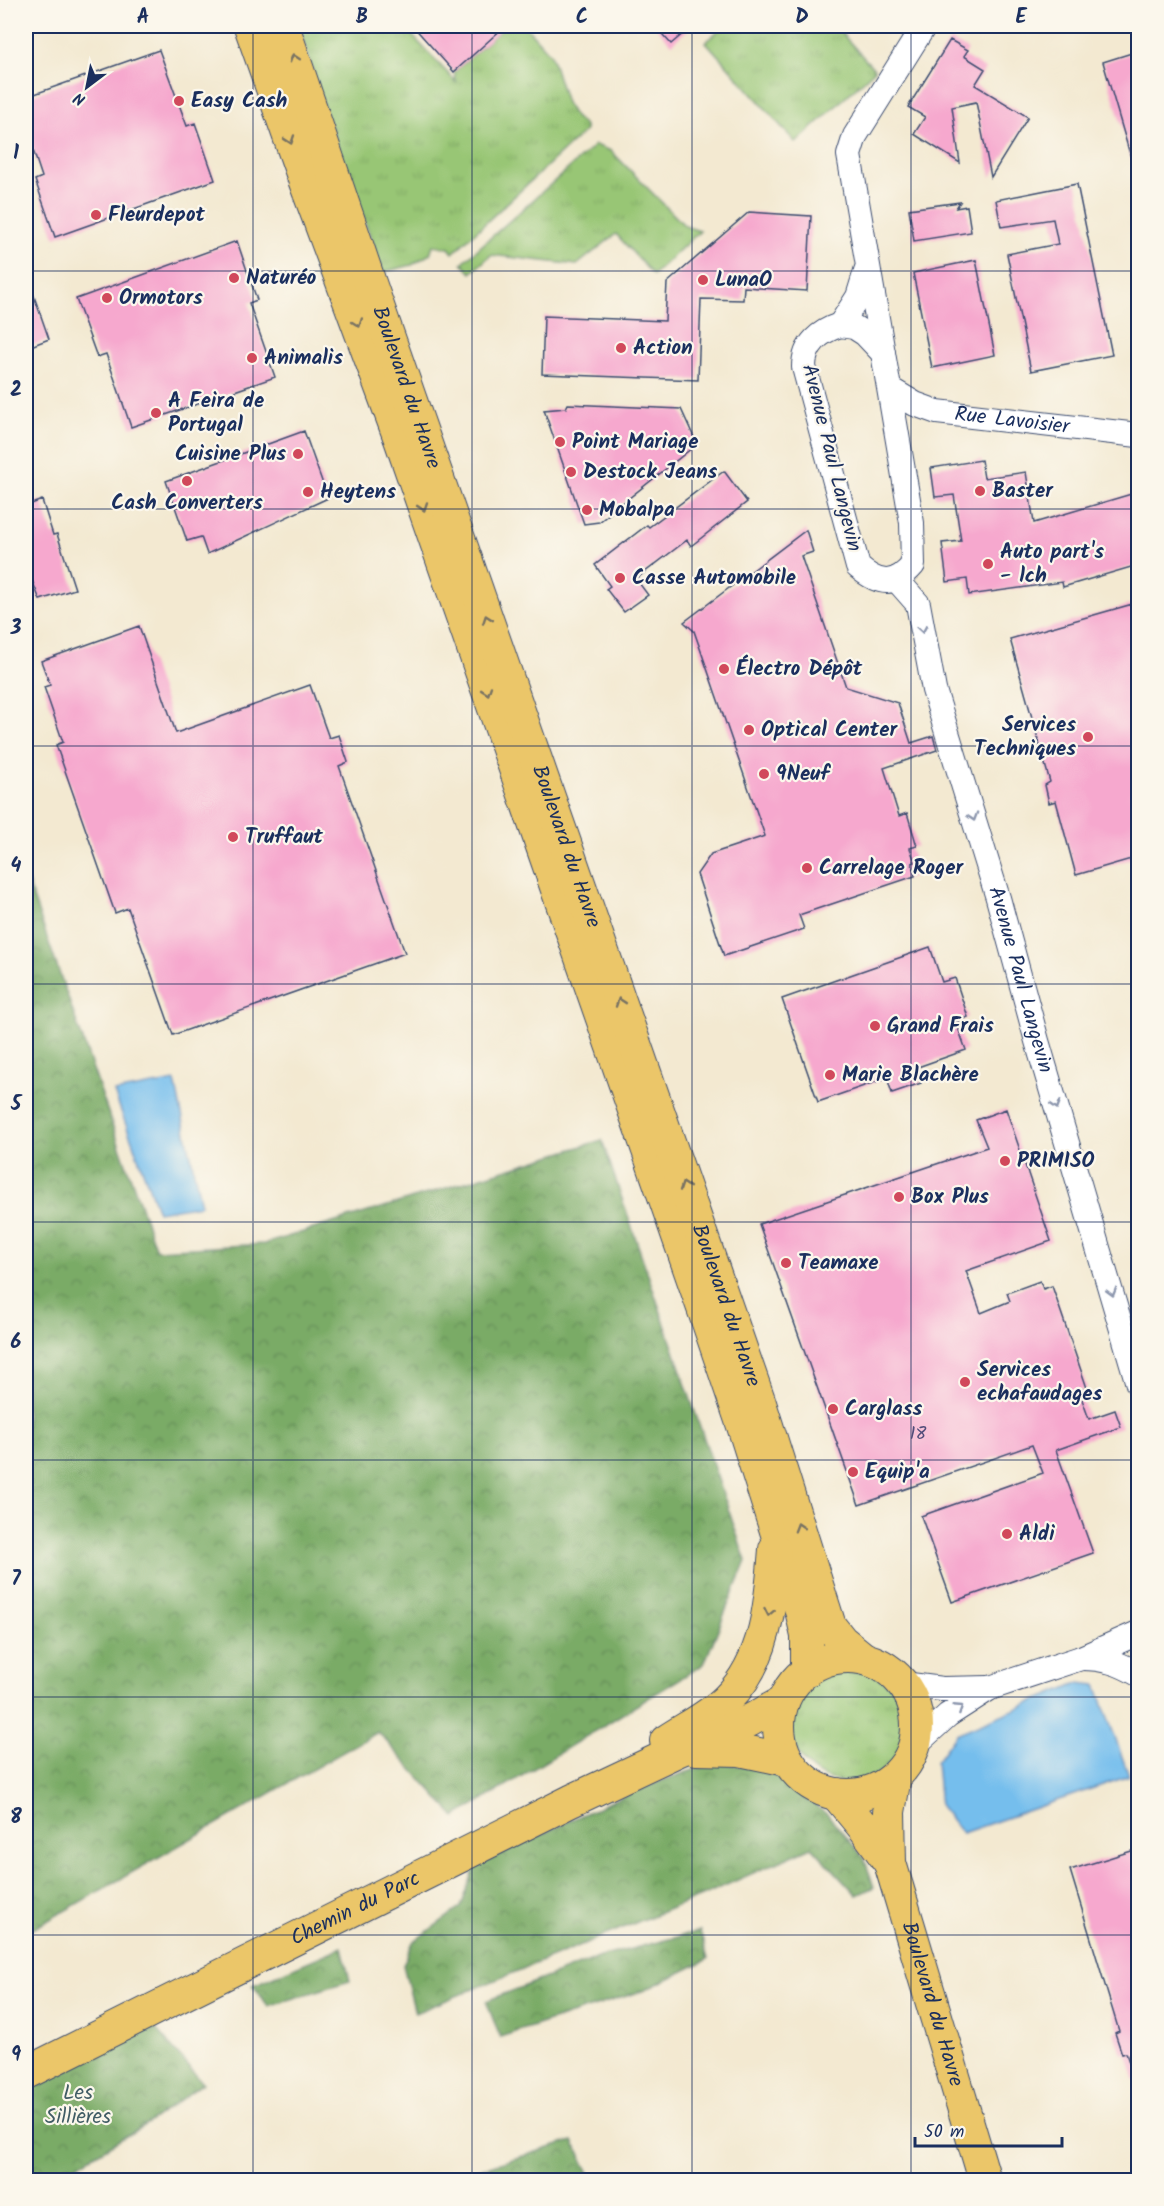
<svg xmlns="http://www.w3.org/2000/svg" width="1164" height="2206" font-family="Kalam,sans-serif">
<defs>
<pattern id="grass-tufts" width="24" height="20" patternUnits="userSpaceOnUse" patternTransform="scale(1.5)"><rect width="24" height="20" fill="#98c674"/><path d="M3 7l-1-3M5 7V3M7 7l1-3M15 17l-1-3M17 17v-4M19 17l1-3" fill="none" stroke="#82aa67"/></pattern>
<pattern id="forest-crowns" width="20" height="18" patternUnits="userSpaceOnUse" patternTransform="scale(1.5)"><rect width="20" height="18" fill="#7aab66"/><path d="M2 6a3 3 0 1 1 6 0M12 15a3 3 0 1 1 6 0" fill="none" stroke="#638c57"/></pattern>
</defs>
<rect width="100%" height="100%" fill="#fbf7ec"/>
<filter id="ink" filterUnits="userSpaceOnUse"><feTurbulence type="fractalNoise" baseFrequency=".0167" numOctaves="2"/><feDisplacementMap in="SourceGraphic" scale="12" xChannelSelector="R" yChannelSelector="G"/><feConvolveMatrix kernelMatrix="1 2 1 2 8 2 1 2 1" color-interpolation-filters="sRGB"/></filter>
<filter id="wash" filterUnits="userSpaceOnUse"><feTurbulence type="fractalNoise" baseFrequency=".008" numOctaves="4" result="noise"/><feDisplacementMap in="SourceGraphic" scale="24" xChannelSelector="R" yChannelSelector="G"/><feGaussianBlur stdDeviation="1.35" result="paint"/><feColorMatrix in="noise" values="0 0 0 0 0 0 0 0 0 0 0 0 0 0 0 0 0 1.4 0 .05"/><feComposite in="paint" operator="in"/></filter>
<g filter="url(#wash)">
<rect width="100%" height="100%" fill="#f3e9d1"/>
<!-- grass -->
<path fill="url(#grass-tufts)" stroke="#5a7a69" stroke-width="1.5" d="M299 26H414L409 32 456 82 454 72 505 26H525L551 55 566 103 575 117 585 126V131L453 253 449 248 433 245 430 254 412 265 383 272 324 108Z
M723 26H835L875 70 796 143 706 42Z
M595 145 611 151 685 226 700 231 653 275 616 234 577 265 491 255 471 273 462 263Z
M791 1725a57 57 0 1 1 114 0a57 57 0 1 1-114 0Z"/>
<!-- forest -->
<path fill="url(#forest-crowns)" stroke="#4a6d62" stroke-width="1.5" d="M26 877 156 1250 264 1244 602 1140 746 1561 704 1664 455 1817 378 1732 26 1933Z
M718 1763 766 1769 828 1815 864 1858 874 1887 857 1895 812 1847 706 1894 415 2013 403 1965 413 1942 461 1907 475 1867C554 1829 633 1785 718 1763Z
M700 1931 708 1959 645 1990 500 2037 486 2001 600 1957Z
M342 1947 350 1981 268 2006 253 1985Z
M143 2014 203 2083 148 2123 52 2180H26V2047L34 2067Z
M573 2141 592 2179 590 2180H396L473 2171Z"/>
<!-- water -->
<path fill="#74beed" stroke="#4876a6" stroke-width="1.5" d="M175 1081 201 1205 158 1212 114 1092Z
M1078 1683 1096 1685 1129 1776 962 1833 940 1806 936 1762 956 1734Z"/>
<g id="blocks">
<!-- building -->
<path fill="#f6a8ce" d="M413 26H505L454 72Z
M655 26H692L671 44Z
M950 40 968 50 964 56 985 69 975 85 1028 117 991 177 976 102 952 107 960 163 914 134 925 117 908 107Z
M159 50 187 126 195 123 215 180 55 237 35 180 42 177 26 129V97Z
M1138 51V167L1134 168 1103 62Z
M1077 184 1112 355 1031 371 1007 254 1058 244 1053 219 1001 227 996 200Z
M960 202 956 208 967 206 971 232 914 241 909 209Z
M749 212 811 216 807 291 744 287 743 300 701 299 698 380 542 374 544 316 665 321 667 283Z
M237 241 257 300 249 303 275 377 131 427 106 354 97 357 76 299Z
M976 260 995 355 932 368 913 273Z
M26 279H28L49 339 26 348Z
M568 404 681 409 697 444 599 522 584 524 544 410 566 408Z
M304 431 328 498 207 554 201 537 187 541 166 481Z
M981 460 984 478 1026 472 1034 523 1138 492V565L1063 587 1062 582 969 595 967 579 947 582 942 543 961 541 954 495 935 497 931 468Z
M724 471 747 502 691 546 687 540 636 579 648 595 624 612 606 589 610 586 595 565 647 525 649 527Z
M42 500 53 535 57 534 75 589 40 600 30 575 26 577V506Z
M806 530 813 552 801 556 846 687 898 703 911 743 933 736 937 750 884 768 899 816 907 813 917 846 910 848 915 862 912 863 915 876 799 915 804 929 724 956 697 874 711 854 765 836 694 631 684 622Z
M1136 603 1138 614V857L1076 875 1056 801 1049 803 1045 785 1050 782 1010 639Z
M139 626 176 733 310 685 329 738 339 735 348 762 339 766 405 953 173 1035 128 908 115 913 56 745 63 742 44 687 50 685 41 661Z
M930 947 942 982 955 978 968 1017 956 1022 966 1050 915 1068 921 1083 892 1093 887 1078 818 1102 782 999Z
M1006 1109 1051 1241 966 1271 981 1313 1010 1301 1007 1293 1040 1281 1043 1289 1052 1286 1087 1388 1079 1391 1089 1419 1115 1410 1121 1427 1056 1450 1093 1553 952 1602 921 1516 1043 1473 1032 1445 859 1505 759 1224 987 1147 976 1120Z
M1138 1849V2080L1135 2081 1126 2053 1122 2054 1115 2033 1119 2031 1070 1870Z"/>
</g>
</g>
<g filter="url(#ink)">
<use href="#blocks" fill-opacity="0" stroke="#3b4b6f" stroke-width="1.5"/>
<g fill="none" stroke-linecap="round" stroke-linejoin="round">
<!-- minor casing -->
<g stroke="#3b4b6f" stroke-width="26">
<g id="minor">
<path d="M840 325 854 327 865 334 883 353 912 523 913 565C894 587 879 585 858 567L804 367C804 344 821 331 840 325Z"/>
<path d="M840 325 858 297 866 271"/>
<path d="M883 353 849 155 855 136 924 26"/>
<path id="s1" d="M890 389 915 404 937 412 1138 435"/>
<path id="s2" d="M896 579 918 604 934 690 998 898 1037 1041 1138 1384"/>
<path d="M1138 1633 1081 1658C1104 1658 1119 1663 1138 1674"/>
<path d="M903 1684 942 1689 990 1688 948 1715 915 1745"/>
<path d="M990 1688 1081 1658"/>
</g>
</g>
<!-- major casing -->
<g stroke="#3b4b6f" stroke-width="34">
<g id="major">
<path d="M250 26 305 182 400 439 705 1314 743 1426 801 1610 807 1636V1669"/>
<path id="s3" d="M283 26 371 286 759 1400 830 1626 842 1641 863 1658"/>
<circle cx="848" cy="1726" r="69"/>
<path d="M666 1741C687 1727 710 1716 727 1699 767 1660 771 1600 775 1549"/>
<path d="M696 1749 740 1750 787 1760"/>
<path id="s4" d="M895 1777 889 1812 890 1863 985 2180"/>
<path d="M836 1794 865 1829 890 1863"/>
<path id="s5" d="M26 2073 571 1801 677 1751 749 1721 783 1702"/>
</g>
</g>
<!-- minor -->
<use href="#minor" stroke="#fff" stroke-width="24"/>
<!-- major -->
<use href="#major" stroke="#ebc669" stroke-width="32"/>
</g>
<!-- one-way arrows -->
<defs><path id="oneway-chevron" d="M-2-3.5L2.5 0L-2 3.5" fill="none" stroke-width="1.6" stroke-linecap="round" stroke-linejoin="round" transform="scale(1.5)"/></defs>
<g stroke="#797363">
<use href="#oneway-chevron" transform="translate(294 58) rotate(-108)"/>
<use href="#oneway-chevron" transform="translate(290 140) rotate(71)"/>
<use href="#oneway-chevron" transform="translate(358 323) rotate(70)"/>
<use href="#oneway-chevron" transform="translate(423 507) rotate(71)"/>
<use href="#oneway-chevron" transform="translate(487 619) rotate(-109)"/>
<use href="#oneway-chevron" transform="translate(487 691) rotate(71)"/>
<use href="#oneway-chevron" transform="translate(620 1002) rotate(-109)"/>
<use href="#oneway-chevron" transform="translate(684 1186) rotate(-109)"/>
<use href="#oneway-chevron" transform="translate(799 1527) rotate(-107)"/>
<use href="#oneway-chevron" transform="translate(769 1612) rotate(101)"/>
</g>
<g stroke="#8d97ae">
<use href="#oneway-chevron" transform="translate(922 629) rotate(81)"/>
<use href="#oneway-chevron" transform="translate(973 817) rotate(73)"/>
<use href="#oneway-chevron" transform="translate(1056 1105) rotate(73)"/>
<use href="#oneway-chevron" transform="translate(1112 1292) rotate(74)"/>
<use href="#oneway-chevron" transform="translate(959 1708) rotate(-33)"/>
</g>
</g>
<!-- grid -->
<path fill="none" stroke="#1b2f5e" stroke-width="1.5" stroke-opacity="0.55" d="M253 26V2180M472 26V2180M692 26V2180M911 26V2180M26 271H1138M26 509H1138M26 746H1138M26 984H1138M26 1222H1138M26 1460H1138M26 1697H1138M26 1935H1138"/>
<!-- markers -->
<g fill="#d1495b" stroke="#fbf7ec" stroke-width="2">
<circle cx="179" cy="101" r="6"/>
<circle cx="96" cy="215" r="6"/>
<circle cx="234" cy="278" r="6"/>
<circle cx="703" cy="280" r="6"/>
<circle cx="107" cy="298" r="6"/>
<circle cx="621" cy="348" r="6"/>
<circle cx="252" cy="358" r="6"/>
<circle cx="156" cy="413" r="6"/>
<circle cx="560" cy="442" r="6"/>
<circle cx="298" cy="454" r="6"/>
<circle cx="571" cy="472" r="6"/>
<circle cx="187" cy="481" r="6"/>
<circle cx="980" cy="491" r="6"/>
<circle cx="308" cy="492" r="6"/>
<circle cx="587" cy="510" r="6"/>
<circle cx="988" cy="564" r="6"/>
<circle cx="620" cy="578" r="6"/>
<circle cx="724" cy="669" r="6"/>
<circle cx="749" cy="730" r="6"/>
<circle cx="1088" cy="737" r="6"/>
<circle cx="764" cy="774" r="6"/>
<circle cx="233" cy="837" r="6"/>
<circle cx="807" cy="868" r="6"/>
<circle cx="875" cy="1026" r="6"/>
<circle cx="830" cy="1075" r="6"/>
<circle cx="1005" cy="1161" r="6"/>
<circle cx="899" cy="1197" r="6"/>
<circle cx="786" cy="1263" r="6"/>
<circle cx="965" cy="1382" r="6"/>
<circle cx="833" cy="1409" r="6"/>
<circle cx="853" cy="1472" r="6"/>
<circle cx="1007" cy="1534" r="6"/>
</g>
<g text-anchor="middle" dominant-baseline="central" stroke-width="4.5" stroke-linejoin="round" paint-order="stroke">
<!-- number labels -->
<g font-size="18" fill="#524d7a">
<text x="918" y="1434">18</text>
</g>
<!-- poi labels -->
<g font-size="21" font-weight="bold" fill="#1b2f5e" stroke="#fbf7ec" text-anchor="start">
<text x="191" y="101">Easy Cash</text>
<text x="108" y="215">Fleurdepot</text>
<text x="246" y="278">Naturéo</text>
<text x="715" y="280">LunaO</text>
<text x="119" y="298">Ormotors</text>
<text x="633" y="348">Action</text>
<text x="264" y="358">Animalis</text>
<text x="168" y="401">A Feira de<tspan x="168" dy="24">Portugal</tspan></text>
<text x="572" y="442">Point Mariage</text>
<text x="286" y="454" text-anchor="end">Cuisine Plus</text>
<text x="583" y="472">Destock Jeans</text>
<text x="992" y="491">Baster</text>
<text x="320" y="492">Heytens</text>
<text x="187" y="503" text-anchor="middle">Cash Converters</text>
<text x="599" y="510">Mobalpa</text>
<text x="1000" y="552">Auto part's<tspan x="1000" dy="24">- lch</tspan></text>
<text x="632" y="578">Casse Automobile</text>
<text x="736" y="669">Électro Dépôt</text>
<text x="1076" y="725" text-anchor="end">Services<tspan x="1076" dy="24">Techniques</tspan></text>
<text x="761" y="730">Optical Center</text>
<text x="776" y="774">9Neuf</text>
<text x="245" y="837">Truffaut</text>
<text x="819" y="868">Carrelage Roger</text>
<text x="887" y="1026">Grand Frais</text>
<text x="842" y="1075">Marie Blachère</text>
<text x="1017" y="1161">PRIMISO</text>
<text x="911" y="1197">Box Plus</text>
<text x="798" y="1263">Teamaxe</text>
<text x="977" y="1370">Services<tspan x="977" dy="24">echafaudages</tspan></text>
<text x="845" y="1409">Carglass</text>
<text x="865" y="1472">Equip'a</text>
<text x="1019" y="1534">Aldi</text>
</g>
<!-- street labels -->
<g font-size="21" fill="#1b2f5e" stroke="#fbf7ec">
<text stroke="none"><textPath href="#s3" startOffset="382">Boulevard du Havre</textPath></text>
<text stroke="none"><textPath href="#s1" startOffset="128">Rue Lavoisier</textPath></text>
<text transform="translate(831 458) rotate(76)">Avenue Paul Langevin</text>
<text stroke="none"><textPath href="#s3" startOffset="868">Boulevard du Havre</textPath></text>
<text stroke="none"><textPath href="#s2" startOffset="423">Avenue Paul Langevin</textPath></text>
<text stroke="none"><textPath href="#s3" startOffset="1354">Boulevard du Havre</textPath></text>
<text stroke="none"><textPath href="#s5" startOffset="368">Chemin du Parc</textPath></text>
<text stroke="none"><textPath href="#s4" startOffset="234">Boulevard du Havre</textPath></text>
</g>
<!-- park labels -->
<g font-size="21" fill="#405c65" stroke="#fbf7ec">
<text x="78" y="2093">Les<tspan x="78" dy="24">Sillières</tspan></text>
</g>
</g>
<!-- margin -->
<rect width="1164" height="2206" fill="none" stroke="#fbf7ec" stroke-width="66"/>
<!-- north arrow -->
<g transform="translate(87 87) rotate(212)" stroke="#fbf7ec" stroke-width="4.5" paint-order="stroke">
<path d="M0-4.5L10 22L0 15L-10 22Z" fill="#1b2f5e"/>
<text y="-9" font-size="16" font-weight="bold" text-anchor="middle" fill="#1b2f5e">N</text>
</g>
<!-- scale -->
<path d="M915 2137v9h147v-9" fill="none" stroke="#1b2f5e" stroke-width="3"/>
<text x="924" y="2137" font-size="18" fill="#1b2f5e" stroke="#fbf7ec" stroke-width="4.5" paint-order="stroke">50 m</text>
<rect x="33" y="33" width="1098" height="2140" fill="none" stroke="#1b2f5e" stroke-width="2"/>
<g font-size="20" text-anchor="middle" font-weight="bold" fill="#1b2f5e">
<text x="143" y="23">A</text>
<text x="362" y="23">B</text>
<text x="582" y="23">C</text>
<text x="802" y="23">D</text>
<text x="1021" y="23">E</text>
<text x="16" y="159">1</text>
<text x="16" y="396">2</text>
<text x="16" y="634">3</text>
<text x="16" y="872">4</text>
<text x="16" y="1110">5</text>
<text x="16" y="1348">6</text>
<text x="16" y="1585">7</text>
<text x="16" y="1823">8</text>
<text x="16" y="2061">9</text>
</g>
</svg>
